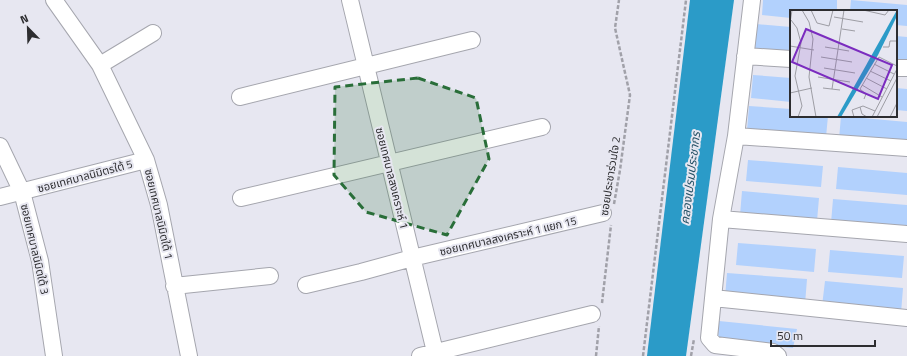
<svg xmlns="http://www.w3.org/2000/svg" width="907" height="356" font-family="'Titillium Web','Noto Sans Thai',sans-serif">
<rect width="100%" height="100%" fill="#e7e7f1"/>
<!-- water -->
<path fill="#2b9bc8" d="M690 0H734L686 356H647Z"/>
<!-- building -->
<path fill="#b2d1fd" d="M763 0H837V11H791V18L762 15Z
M851 0 907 5V26L896 25V11H850Z
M756 24 791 27V51L753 48Z
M896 36 907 37V61L896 60Z
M753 75 791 78V102L751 98Z
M896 88 907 89V111L896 110Z
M749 106 791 109V116H828L826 137 747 130Z
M841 116 907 122V145L839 139Z
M748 160 823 166 821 187 746 181Z
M838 167 907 173V195L836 189Z
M742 191 819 198 817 221 740 215Z
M833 199 907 205V229L831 223Z
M738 243 816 249 814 272 736 265Z
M830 250 904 256 902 278 828 272Z
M727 273 807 279 805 304 725 297Z
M825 281 903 288 901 313 822 306Z
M719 321 797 329 793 348 718 340Z"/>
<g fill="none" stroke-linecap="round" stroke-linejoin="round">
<!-- minor casing -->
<g stroke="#a5a6ae" stroke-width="18">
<path id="minor" d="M54 0 100 65 146 160 159 205 189 356
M350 0 436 356
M752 0 736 136 721 219 709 338 715 345 773 352 778 356
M745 56 791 59
M100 65 153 33
M896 68H907
M240 97 472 40
M736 136 907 148
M0 146 22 192 40 261 54 356
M0 197 146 160
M241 198 542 127
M721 219 907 234
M306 285 361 272 412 258 603 213
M174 286 270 276
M713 298 907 318
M420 356 592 314"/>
</g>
<!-- path -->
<path stroke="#a1a1a9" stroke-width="2.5" stroke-dasharray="4 2" stroke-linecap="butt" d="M614 204 620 170 630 95 615 28 619 0
M602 303 611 225
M596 356 599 326
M643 356 686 0
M691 356 694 339"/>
<!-- minor -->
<use href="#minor" stroke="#fff" stroke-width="16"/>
</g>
<!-- marked area -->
<path fill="#296e39" fill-opacity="0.2" stroke="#296e39" stroke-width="3" stroke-dasharray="8 5" stroke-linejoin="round" d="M418 78 476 98 489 159 447 235 366 212 334 175 335 87Z"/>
<g text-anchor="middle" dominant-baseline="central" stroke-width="4" stroke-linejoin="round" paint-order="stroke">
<!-- street labels -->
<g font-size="11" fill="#2d2d30" stroke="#e7e7f1">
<text transform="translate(85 176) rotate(-15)">ซอยเทศบาลนิมิตรใต้ 5</text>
<text transform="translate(610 176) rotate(-81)">ซอยประชาร่วมใจ 2</text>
<text transform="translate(392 178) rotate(76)">ซอยเทศบาลสงเคราะห์ 1</text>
<text transform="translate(159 214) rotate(77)">ซอยเทศบาลนิมิตใต้ 1</text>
<text transform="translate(508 236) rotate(-13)">ซอยเทศบาลสงเคราะห์ 1 แยก 15</text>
<text transform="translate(35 249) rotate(77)">ซอยเทศบาลนิมิตใต้ 3</text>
</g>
<!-- water labels -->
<g font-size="12" font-style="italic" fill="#265266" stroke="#e7e7f1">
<text transform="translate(690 178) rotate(-83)">คลองเปรมประชากร</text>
</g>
</g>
<!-- overview -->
<g transform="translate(790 10)">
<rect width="107" height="107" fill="#e7e7f1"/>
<path d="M107 0V6L88 45 51 107H47Z" fill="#2b9bc8"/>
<path fill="none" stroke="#9d9da4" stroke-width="1" d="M12 0 19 12 23 29 19 67 26 107M21 0 27 13 39 16 43 0M73 0 95 5 99 0M44 7 73 12M1 10 7 18 11 33 5 66 12 96 8 107M0 13 2 0M52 19 65 21M0 36 24 40M35 37 59 41M93 37H99L100 31H107M31 47 62 52M84 54 104 64M34 58 65 63M80 61 101 71M28 67 60 72M76 68 97 79M72 75 92 87M33 78 50 80M42 79 54 0M0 83 22 78M74 89 76 84 70 79 89 47 107 56M70 97 72 104 77 107M64 107 62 100 73 96 85 101M82 107 107 59M87 107 107 68M100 107 107 93"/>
<path fill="#7b2cbf" fill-opacity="0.15" stroke="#7b2cbf" stroke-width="2" d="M16 19 102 55 88 89 2 52Z"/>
<rect width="107" height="107" fill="none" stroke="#2d2d30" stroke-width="2"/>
</g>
<!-- north arrow -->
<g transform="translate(28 28) rotate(337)" stroke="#e7e7f1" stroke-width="3" paint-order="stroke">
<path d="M0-3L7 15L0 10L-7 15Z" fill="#2d2d30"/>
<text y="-6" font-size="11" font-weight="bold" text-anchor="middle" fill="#2d2d30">N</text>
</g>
<!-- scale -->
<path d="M771 340v6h104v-6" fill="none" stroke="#2d2d30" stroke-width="2"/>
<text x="777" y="340" font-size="12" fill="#2d2d30" stroke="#e7e7f1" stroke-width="3" paint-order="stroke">50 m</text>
</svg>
